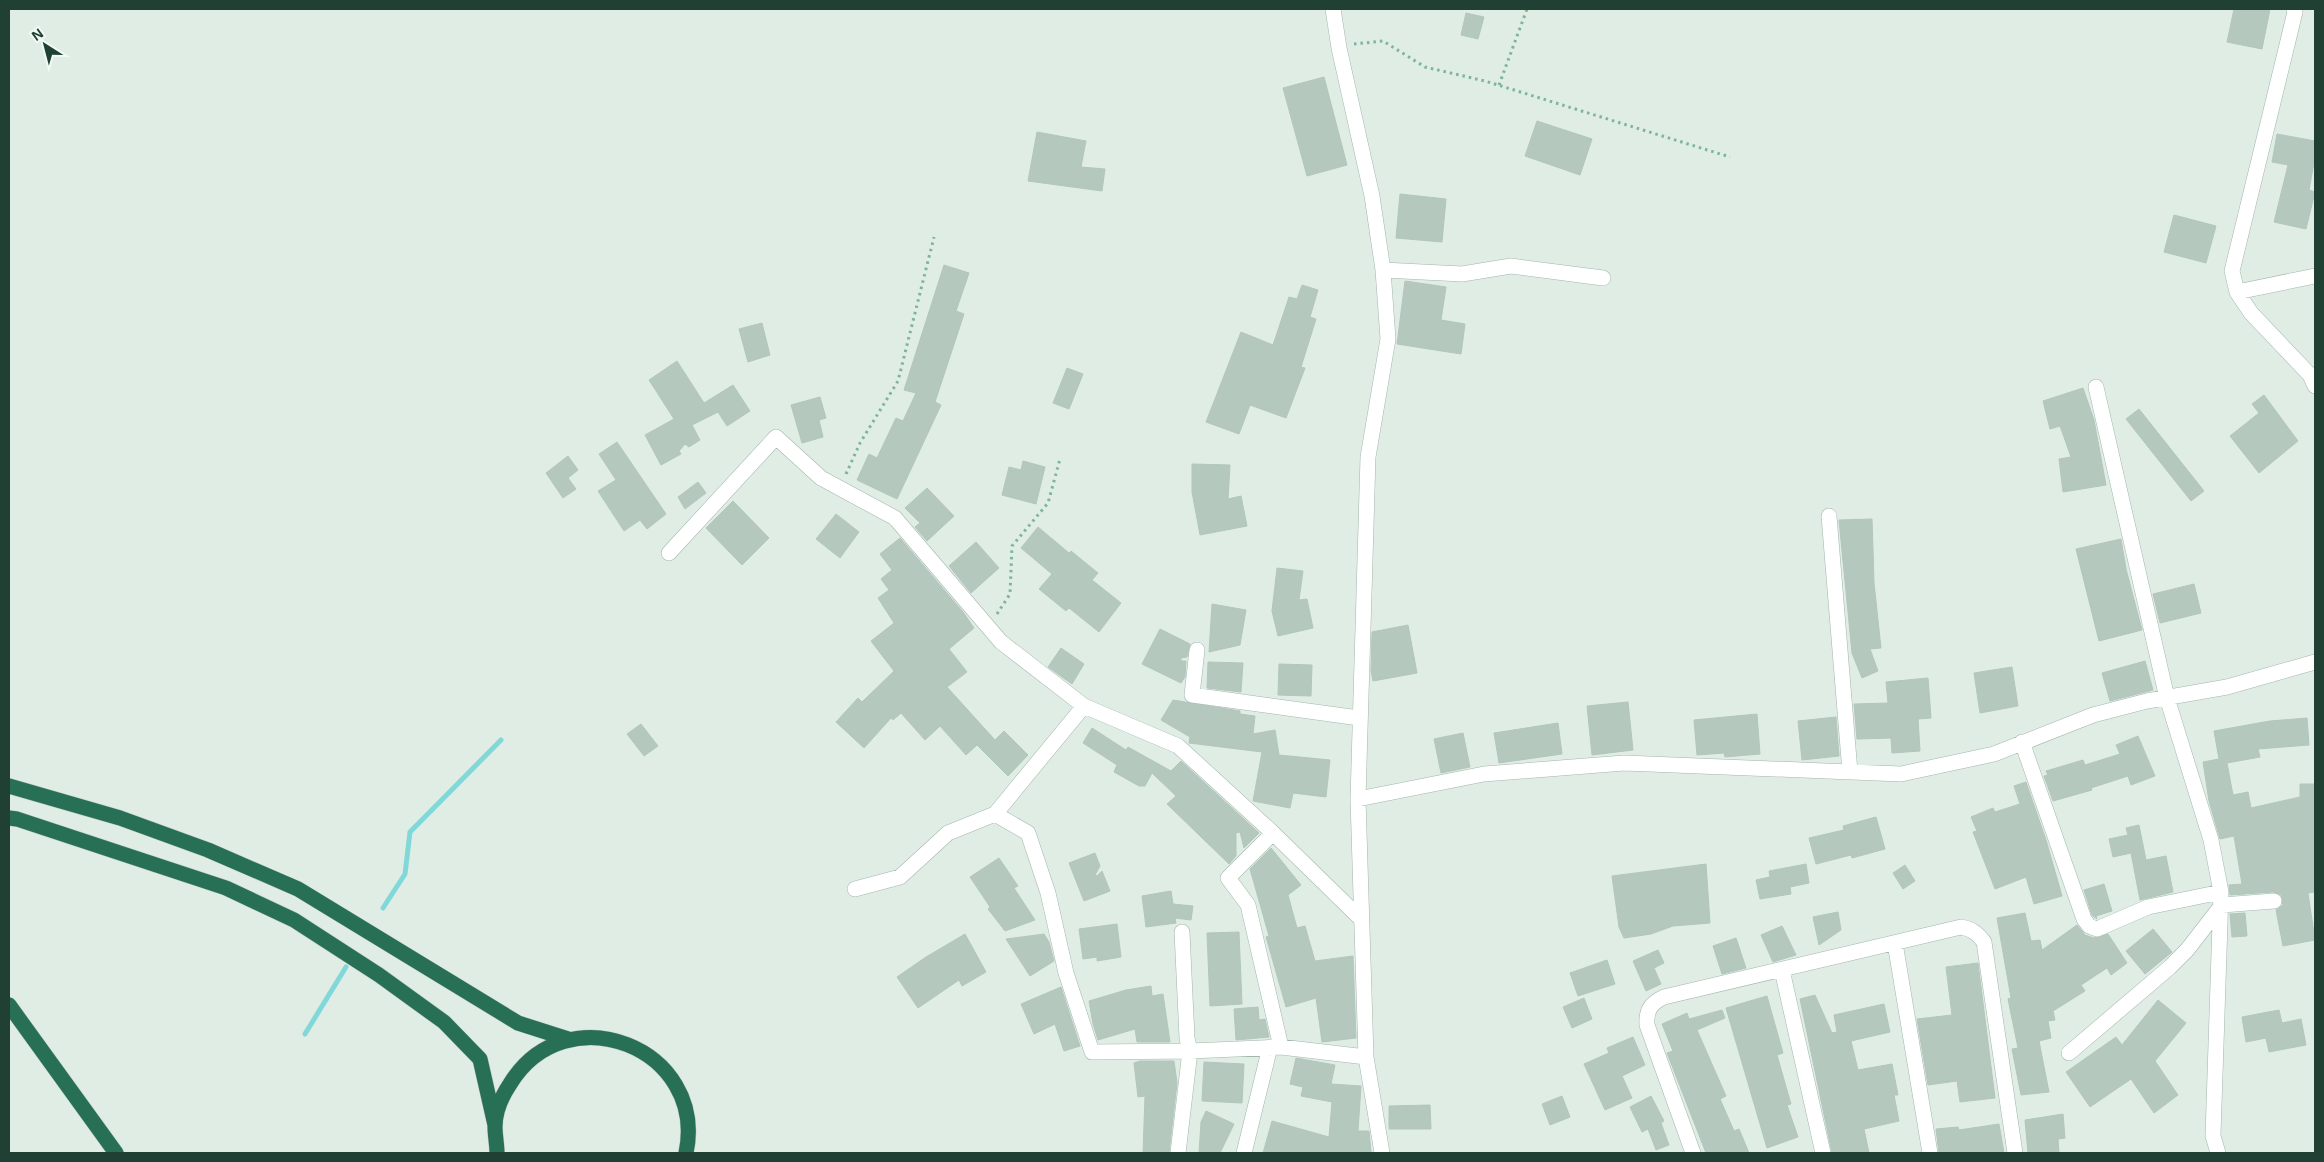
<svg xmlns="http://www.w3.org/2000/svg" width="2324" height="1162" font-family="Arial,sans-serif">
<rect width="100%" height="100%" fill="#e0ede5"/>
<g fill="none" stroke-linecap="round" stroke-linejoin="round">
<!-- stream -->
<path stroke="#81d8d9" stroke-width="5" d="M383 908 405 874 410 832 501 740
M305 1034 346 967"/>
</g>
<!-- building -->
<path fill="#b5c8be" stroke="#b2c7bb" d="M2234 9H2270L2262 49 2227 42Z
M1466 13 1484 17 1478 39 1461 35Z
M1324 77 1347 165 1307 176 1283 88Z
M1537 121 1592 139 1580 175 1525 156Z
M1037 132 1086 141 1081 167 1105 169 1102 191 1028 181Z
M2277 134 2315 141V157L2309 190 2315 192 2306 229 2274 222 2288 165 2272 162Z
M1400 194 1446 199 1442 242 1396 238Z
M2174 215 2216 226 2206 263 2164 252Z
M944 265 969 273 956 311 964 314 935 402 941 405 897 499 857 480 869 454 877 458 896 418 903 421 916 393 904 390Z
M1405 281 1446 287 1441 320 1465 324 1461 354 1397 344Z
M1302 285 1318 290 1310 317 1316 319 1301 367 1305 368 1286 418 1250 405 1239 434 1206 422 1241 332 1273 345 1289 297 1297 299Z
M762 323 770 355 748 362 739 329Z
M677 361 704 403 733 385 750 411 727 426 718 412 692 425 700 440 689 447 685 444 679 451 681 454 661 465 645 435 674 419 649 380Z
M1067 368 1083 374 1069 409 1053 403Z
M2083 388 2094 420 2106 485 2063 492 2059 459 2071 457 2060 426 2050 429 2043 401Z
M2264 395 2298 441 2259 473 2230 436 2259 413 2252 404Z
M820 397 826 418 819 420 823 437 802 443 791 405Z
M2139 409 2204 491 2191 501 2126 419Z
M617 442 666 514 647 529 640 520 624 531 598 491 616 480 599 454Z
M568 456 578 470 568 478 576 489 563 498 546 473Z
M1023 461 1045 467 1036 504 1002 495 1009 467 1021 470Z
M1192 464 1230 465 1228 499 1241 496 1247 526 1200 535 1192 492Z
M698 482 706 493 685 509 678 497Z
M927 488 954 516 927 541 915 527 920 523 905 508Z
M733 501 769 538 742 565 706 528Z
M836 514 859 532 840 558 816 539Z
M1872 519 1874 583 1881 648 1870 649 1878 671 1862 678 1852 653 1839 520Z
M1038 527 1069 553 1071 551 1098 573 1092 580 1121 603 1099 632 1069 608 1066 611 1039 589 1052 574 1021 548Z
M900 538 963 612 974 628 949 649 967 672 947 687 995 740 1004 731 1028 755 1008 776 977 745 966 755 940 726 925 740 901 713 893 720 891 718 864 748 836 722 858 698 862 702 894 671 871 641 894 623 878 598 889 590 881 579 892 570 880 554Z
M2121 539 2126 569 2142 630 2099 641 2076 549Z
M976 542 999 568 971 593 949 566Z
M1277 568 1303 571 1299 600 1307 599 1313 628 1278 636 1272 611Z
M2194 584 2201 613 2160 623 2153 594Z
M1212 604 1246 610 1240 645 1209 652Z
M1408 625 1417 673 1373 681 1371 671 1372 632Z
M1160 629 1190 644 1187 657 1181 658V661H1186L1185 677 1181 683 1142 664Z
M1061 648 1084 664 1072 684 1048 667Z
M2145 661 2153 690 2110 701 2102 673Z
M1208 662 1243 663 1241 692 1207 688Z
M1279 664 1312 665 1311 696 1278 695Z
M2012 667 2018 706 1980 713 1974 673Z
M1928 678 1931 718 1918 719 1920 751 1892 753 1891 738 1857 739 1854 704 1888 703 1886 682Z
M1173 700 1240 711V714L1255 716 1253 734 1275 730 1279 755 1330 760 1326 797 1293 793 1290 808 1253 801 1262 752 1189 743 1190 737 1161 720Z
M1628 702 1633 750 1592 755 1587 706Z
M1757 714 1760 754 1725 757 1724 753 1697 755 1694 720Z
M1836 717 1839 756 1802 760 1798 721Z
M2307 718 2309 745 2258 749 2260 757 2227 763 2233 795 2248 792 2251 808 2300 797V784H2315V892L2308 893 2315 940 2283 946 2276 910 2283 905 2281 895 2273 892 2230 895 2229 885 2242 884 2234 836 2220 839 2209 801 2203 762 2219 759 2214 731 2270 721Z
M1558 723 1562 754 1499 763 1494 733Z
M641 724 658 746 644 756 627 734Z
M1092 728 1126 750 1128 747 1171 771 1181 761 1259 833 1244 848 1240 832 1236 833V856L1229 864 1167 804 1176 796 1152 773 1145 786H1139L1114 772 1117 765 1083 743Z
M1463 733 1470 767 1441 773 1434 739Z
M2138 736 2155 776 2131 785 2128 776 2091 788 2092 790 2053 801 2044 776 2048 775 2046 771 2083 760 2085 765 2120 754 2116 745Z
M2026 782 2046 840 2062 896 2034 904 2026 877 1995 889 1973 832 1977 831 1971 817 1993 808 1995 812 2020 804 2014 786Z
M1876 817 1885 849 1852 858 1851 855 1816 864 1809 838 1844 830 1843 826Z
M2139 825 2146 860 2166 856 2173 892 2140 900 2131 853 2113 857 2109 839 2128 835 2126 828Z
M1271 848 1301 885 1288 895 1297 928 1305 926 1315 961 1353 956 1356 1038 1322 1042 1316 998 1286 1007 1266 937 1269 936 1250 869Z
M1095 853 1100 866 1095 875 1097 876 1102 871 1110 891 1084 901 1069 863Z
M999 858 1018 886 1014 888 1035 920 1005 931 988 909 990 907 970 877Z
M1706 864 1710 923 1673 926 1651 934 1624 938 1619 927 1612 876Z
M1806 864 1809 883 1790 887 1791 894 1760 899 1756 880 1770 877 1769 871Z
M1905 865 1915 881 1903 889 1893 873Z
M2104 884 2112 911 2096 916 2097 919 2092 915 2084 890Z
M1171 891 1173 904 1193 906 1191 920 1175 918 1176 923 1146 927 1142 896Z
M1838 912 1841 930 1819 945 1813 917Z
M2025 913 2031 941 2040 940 2042 950 2077 925 2085 935 2094 938 2108 934 2127 963 2111 975 2107 968 2081 985 2085 991 2053 1011 2055 1020 2048 1021 2051 1038 2039 1041 2049 1092 2021 1095 2012 1049 2018 1048 2008 999 2011 998 1997 918Z
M2245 913 2247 936 2232 937 2230 914Z
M1117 924 1121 957 1097 961V957L1083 959 1079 929Z
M1782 926 1796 955 1773 962 1761 935Z
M2153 929 2172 952 2145 974 2126 951Z
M1239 932 1242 1004 1210 1006 1207 933Z
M965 934 986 972 962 986 959 980 918 1008 897 977 926 957Z
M1044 934 1049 942 1054 961 1030 976 1006 939Z
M1736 938 1746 968 1722 974 1713 946Z
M1658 950 1664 963 1654 968 1661 984 1646 991 1633 961Z
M1607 960 1615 984 1578 996 1570 973Z
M1978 963 1995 1098 1960 1102 1957 1081 1928 1085 1917 1019 1952 1015 1946 967Z
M1151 986 1152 996 1163 994 1170 1042H1137L1135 1029 1098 1040 1093 1024 1089 1001 1126 990Z
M1061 987 1080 1046 1064 1051 1055 1024 1034 1034 1021 1004Z
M1815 995 1832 1033 1837 1032 1834 1015 1884 1004 1890 1032 1851 1041 1858 1070 1892 1064 1898 1095H1894L1899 1121 1864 1129 1869 1153H1832L1800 999Z
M1767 996 1783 1053 1777 1055 1791 1104 1787 1105 1798 1137 1767 1148 1726 1008Z
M1584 998 1592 1019 1572 1028 1563 1007Z
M2158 1000 2186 1023 2155 1061 2178 1095 2154 1113 2131 1079 2090 1107 2066 1072 2116 1037 2122 1045Z
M1258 1007 1259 1020 1265 1019 1269 1037 1236 1040 1234 1009Z
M1722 1010 1725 1018 1697 1030 1726 1096 1720 1099 1734 1131 1739 1129 1749 1153H1706L1667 1053 1673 1051 1662 1024 1687 1013 1689 1019Z
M2279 1010 2282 1023 2301 1019 2306 1045 2269 1052 2266 1038 2246 1042 2242 1017Z
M1633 1037 1645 1065 1622 1076 1632 1098 1605 1110 1584 1064 1609 1053 1607 1048Z
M1296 1058 1335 1065 1331 1084 1361 1086 1358 1131H1369L1371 1153H1263L1272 1121 1329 1137 1332 1102 1301 1096 1303 1087 1290 1084Z
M1140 1061H1174L1177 1083 1169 1153H1143L1145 1096 1138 1097 1134 1063Z
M1204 1062 1244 1064 1242 1103 1202 1101Z
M1562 1096 1570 1117 1550 1125 1542 1104Z
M1651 1096 1664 1121 1661 1123 1669 1145 1656 1150 1648 1129 1642 1132 1630 1107Z
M1430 1105 1431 1129H1389V1106Z
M1206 1111 1234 1124 1220 1153H1199L1201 1122Z
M2063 1114 2065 1138 2058 1139 2059 1153H2028L2025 1120Z
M1999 1124 2004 1153H1939L1936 1129 1958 1127 1959 1130Z"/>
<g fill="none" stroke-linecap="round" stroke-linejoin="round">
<!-- minor casing -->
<g stroke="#a2b6ac" stroke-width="16">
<path id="minor" d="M1333 9 1339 48 1372 196 1383 270 1388 339 1368 457 1358 799
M2294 9 2295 12 2232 271 2237 292 2251 313 2310 375 2315 386
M1383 270 1462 274 1511 266 1603 278
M2237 292 2315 276
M2096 387 2167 698 2211 840 2221 892 2213 1136 2218 1153
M1829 516 1850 772
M669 553 776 437 821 478 895 518 1001 642 1084 706 1178 746 1273 833 1361 919
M1197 650 1192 695 1359 718
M2022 742 2084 919 2089 926 2097 929 2148 907 2221 892
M995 814 1028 833 1048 893 1066 973 1092 1052 1190 1051 1281 1047 1366 1057
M1273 833 1228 878 1248 905 1281 1047
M855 889 900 877 948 833 995 814 1084 706
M1895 943 1930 1153
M1782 970 1823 1153
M2069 1053 2170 967 2187 950 2222 905 2274 901
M1178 1153 1190 1051 1187 1038 1182 932
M1244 1153 1270 1047
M1382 1153 1366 1057 1358 799 1484 774 1624 763 1901 774 1994 754 2093 715 2147 701 2227 687 2315 662
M1693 1153 1647 1025C1646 1010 1651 1003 1664 997L1961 927C1972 929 1977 933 1984 942L2015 1153"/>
</g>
<!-- highway casing -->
<g stroke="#c0cac6" stroke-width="16">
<path id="highway" d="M9 786 120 818 208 850 298 889 518 1023 568 1039
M9 818 17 819 226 888 294 920 379 975 444 1022 480 1059 495 1125
M9 1005 116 1153
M497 1153C497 1145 495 1135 495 1127 495 1112 502 1096 510 1084 566 992 708 1048 686 1153"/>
</g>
<!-- path -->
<path stroke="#7db59b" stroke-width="3" stroke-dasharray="2.5 4" stroke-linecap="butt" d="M1354 44 1383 41 1425 67 1485 81 1730 157
M1499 85 1527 9
M846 474 860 443 898 381 934 237
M997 614 1010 594 1012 546 1048 503 1060 459"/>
<!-- minor -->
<use href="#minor" stroke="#fff" stroke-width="15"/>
<!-- highway -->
<use href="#highway" stroke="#277056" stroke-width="15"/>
</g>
<!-- border -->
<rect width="2324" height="1162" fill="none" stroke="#1f4032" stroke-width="20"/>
<!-- north arrow -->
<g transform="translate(45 45) rotate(324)" stroke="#f1f9f4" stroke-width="4" paint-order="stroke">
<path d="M0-4L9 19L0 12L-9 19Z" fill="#1f4032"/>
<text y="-8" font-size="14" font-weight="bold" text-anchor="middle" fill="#1f4032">N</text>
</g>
</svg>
